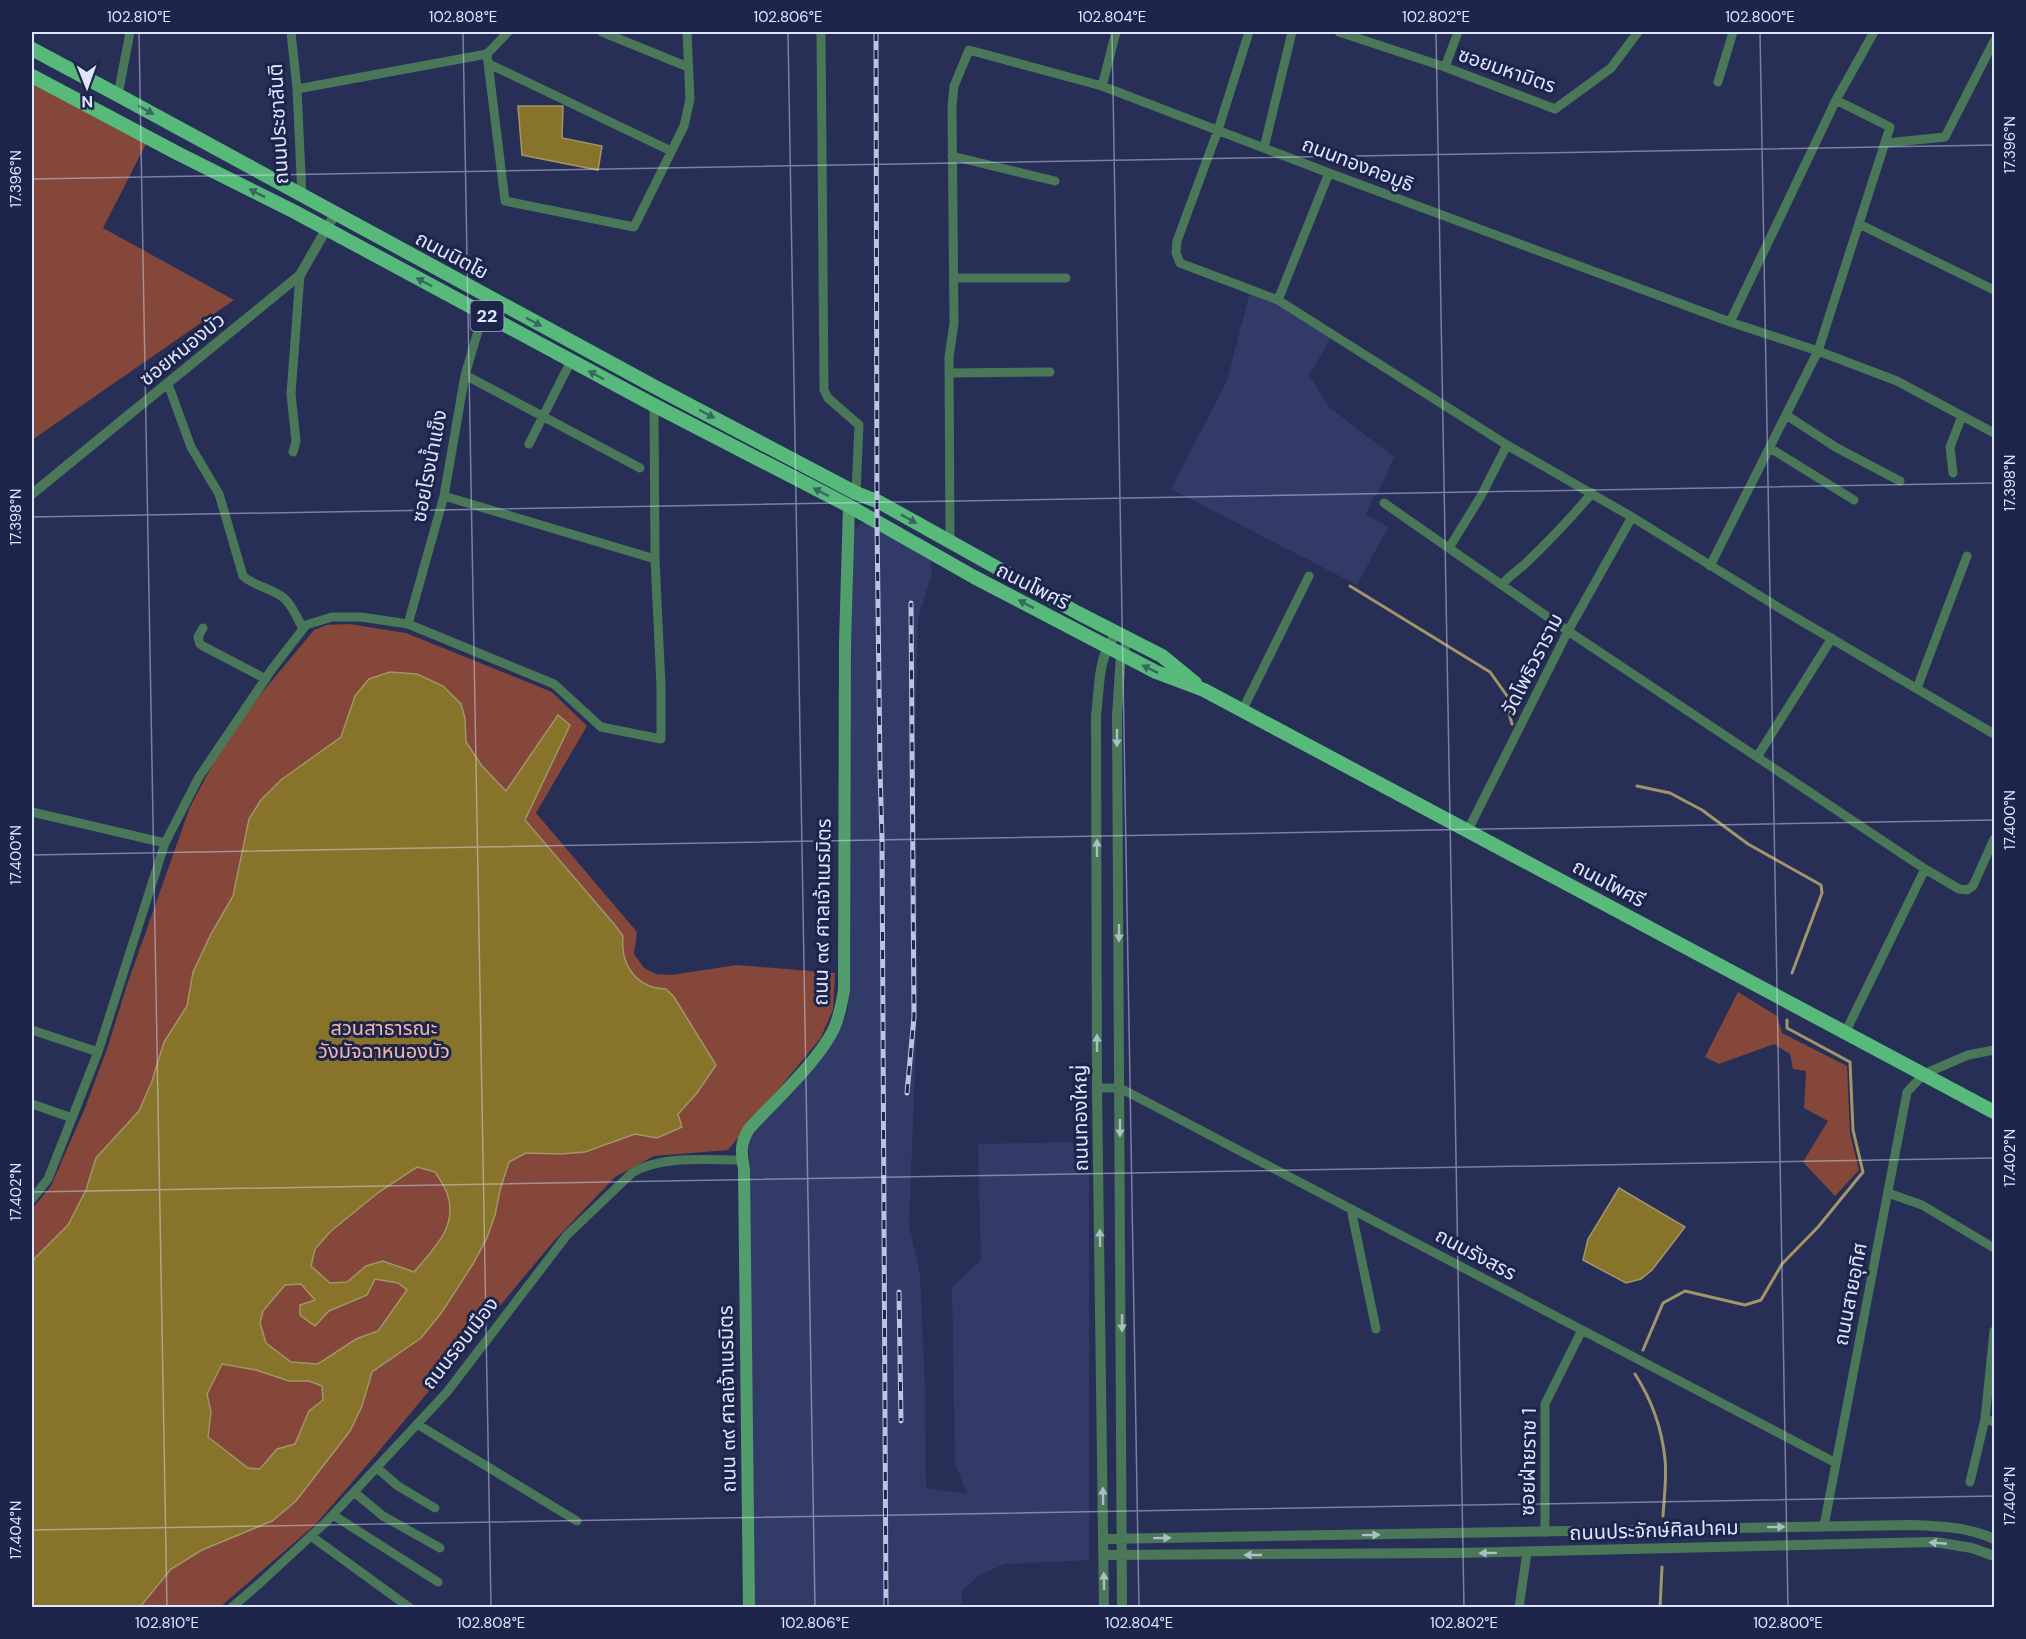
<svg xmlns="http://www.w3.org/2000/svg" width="2026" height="1639" font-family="'DM Sans','Noto Sans Thai',sans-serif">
<rect width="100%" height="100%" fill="#272f57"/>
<!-- built -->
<path fill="#323b68" d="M1250 292 1276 303 1331 338 1309 375 1329 407 1394 457 1378 493 1372 499 1366 514 1388 527 1357 585 1171 489 1227 381Z
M869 522 930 558 932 573 918 618 915 736 918 991 909 1225 920 1275 925 1388 926 1488 967 1494 955 1463 952 1287 981 1260 978 1144 1089 1142V1560L1005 1564 981 1574 962 1590V1607H753L749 1140 841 1028 848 1010 849 638 853 530 862 523Z"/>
<!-- green -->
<path fill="#844739" d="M32 83 146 144 103 228 234 300 32 440Z
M349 624 406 633 552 692 587 726 536 813 637 932 634 954 644 968 656 974 671 975 737 965 835 973 833 1010 820 1039 728 1150 654 1156 615 1177 553 1242 374 1457 316 1524 220 1607 32 1608V1209L51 1186 85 1108 108 1046 127 985 190 807 220 751 260 695 314 630 327 625Z
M1738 992 1777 1016 1782 1033 1847 1066 1850 1133 1859 1170 1835 1196 1803 1162 1828 1121 1804 1108 1806 1071 1793 1069 1790 1054 1774 1044 1719 1064 1705 1057Z"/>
<!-- water -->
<path fill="#877329" stroke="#a19569" stroke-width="1.5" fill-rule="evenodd" d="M518 106H563L562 138 602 146 598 170 522 155Z
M390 672 417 674 443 686 461 704 465 718 466 742 482 766 506 791 558 715 570 725 525 820 614 924 623 936C620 965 636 988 666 989L674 997 716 1065 697 1093 678 1114 682 1127 657 1138 635 1134 585 1152 560 1154 526 1153 509 1162 500 1190 495 1215 487 1238 473 1264 442 1312 421 1338 372 1372 362 1406 350 1431 296 1501 272 1521 202 1550 171 1569 140 1607H32V1261L68 1225 86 1190 96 1158 139 1111 152 1081 164 1042 187 1006 193 972 211 934 233 896 249 819 261 800 281 780 341 737 355 696 369 679ZM417 1167 435 1172C439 1178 444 1185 447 1193 459 1226 434 1248 414 1272L383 1261 366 1266 347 1282 330 1283 311 1266 315 1249 331 1231 379 1192ZM375 1279 398 1283 407 1290 378 1331 356 1339 318 1364 291 1362 266 1343 260 1323 263 1311 285 1285 301 1284 315 1300 300 1305V1315L315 1326 329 1311 367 1295ZM222 1364 256 1370 289 1381H309L322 1386 323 1400 309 1411 295 1444 277 1449 260 1469 248 1468 208 1437 211 1412 207 1394Z
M1619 1188 1685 1227 1652 1270 1641 1279 1626 1283 1583 1260 1588 1239Z"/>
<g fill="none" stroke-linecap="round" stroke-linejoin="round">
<!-- stream -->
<path stroke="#a19569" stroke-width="3" d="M1350 586 1490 672 1510 700V717L1512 724
M1637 786 1670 793 1702 810 1748 844 1821 885 1822 893 1792 973
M1643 1350 1663 1303 1685 1291 1745 1305 1761 1300 1782 1264 1818 1227 1863 1172 1853 1130 1850 1062 1787 1028V1020
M1635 1374C1651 1399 1662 1429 1665 1459 1667 1477 1664 1498 1663 1516
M1660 1608 1662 1567"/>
<!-- minor -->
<path stroke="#4a7758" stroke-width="9" d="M291 32 297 89 302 196
M508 32 487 54 505 201 634 227 684 126 690 99 687 32
M602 32 688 67
M821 32 824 390 828 398 859 425 856 493
M1249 32 1218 130 1177 241 1176 253 1180 263 1278 300 1507 445 1632 517 1781 609 1994 734
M1339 32 1445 67 1555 109 1611 68 1638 32
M489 64 671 151
M1445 67 1458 32
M1718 82 1733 32
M1102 86 1116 32
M297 89 487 54
M118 95 130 32
M1886 143 1945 137 1994 41
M1264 148 1292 32
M952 156 1055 181
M1859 224 1994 290
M954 278H1066
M1278 300 1329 173
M1730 322 1836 100 1874 32
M950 373 1050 372
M465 375 640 468
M168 384 191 447 219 494 243 576C255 587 273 588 285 599 293 607 298 619 303 629
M1786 415 1837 448 1900 481
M529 444 571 361
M1770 448 1854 500
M293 452 296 441 291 394 300 275
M1953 473 1950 447 1962 416
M444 496 655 559
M1384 503 1568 631 1925 869 1959 889 1967 890 1973 886 1994 839
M950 542 949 357 954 324 952 107 954 86 969 50 1102 86 1329 173 1730 322 1818 351 1897 381 1994 433
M1449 548 1481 496 1507 445
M1710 566 1818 351 1890 127 1836 100
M1502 585C1509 575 1518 571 1526 563 1549 541 1571 518 1592 493
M408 624 444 496 465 375 483 314
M203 628 198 637 200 644 203 646 266 679
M1917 688 1967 556
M1242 711 1309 576
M1757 757 1832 638
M32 812 165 843
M1468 830 1568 631 1632 517
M32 1030 98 1052
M1845 1033 1925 869
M1097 1088H1120L1836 1463
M32 1104 72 1118
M1888 1193 1922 1205 1994 1248
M32 1199 48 1179 98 1052 165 843 199 777 272 669 306 625 332 617H361L408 624 554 684 601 727 661 739V686L655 559 654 406
M1351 1209 1376 1329
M1985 1419 1994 1331
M417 1424 577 1521
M377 1468 398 1486 435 1508
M1970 1482 1985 1419 1994 1422
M354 1492 383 1516 440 1548
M333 1515 438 1582
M1824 1526 1907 1092 1924 1074 1968 1055 1994 1050
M1545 1532V1404L1582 1330
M311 1536 410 1608
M231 1608 260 1583 326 1522 447 1392 567 1235 632 1173C660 1155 709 1160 742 1160
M1519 1608 1527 1552"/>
<!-- tertiary -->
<path stroke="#4a7758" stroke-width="10" d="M32 494 300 275 335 214
M1104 1539 1911 1525C1940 1526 1968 1527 1994 1539
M1104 1555 1456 1553 1935 1542 1972 1548 1994 1556
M1104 1608 1097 1088 1096 715C1100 684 1097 658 1117 633
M1122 1608 1117 715 1121 654 1129 640"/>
<!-- secondary -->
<path stroke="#529d6c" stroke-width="12" d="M749 1608 744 1169C741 1153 740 1143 749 1129 774 1101 821 1059 835 1026 840 1014 842 1002 844 990L845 643 849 506"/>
<!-- primary -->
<path stroke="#57ba7b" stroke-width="14" d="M32 49 118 95 655 387 856 493 879 502 1078 613 1162 656 1195 683
M32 76 177 153 295 212 648 402 849 506 974 577 1156 672 1204 690 1994 1112"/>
<!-- rail casing -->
<g stroke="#bdc4e0" stroke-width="5">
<path id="rail" d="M876 32 877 522 880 769 882 839 886 1608
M907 1093 914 1017 911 603
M899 1292 901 1421"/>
</g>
<!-- rail -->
<use href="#rail" stroke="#1e254b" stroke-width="3" stroke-dasharray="9" stroke-linecap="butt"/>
</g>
<!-- one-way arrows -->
<defs><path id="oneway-solid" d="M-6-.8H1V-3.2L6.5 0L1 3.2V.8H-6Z" transform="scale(1.5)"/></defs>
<g fill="#386861">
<use href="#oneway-solid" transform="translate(146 110) rotate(29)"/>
<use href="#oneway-solid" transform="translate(257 193) rotate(-153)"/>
<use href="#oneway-solid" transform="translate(424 282) rotate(-152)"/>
<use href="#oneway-solid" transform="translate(534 322) rotate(28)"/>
<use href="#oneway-solid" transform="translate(596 375) rotate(-152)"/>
<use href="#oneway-solid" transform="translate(707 414) rotate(28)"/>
<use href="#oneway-solid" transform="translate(821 492) rotate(-153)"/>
<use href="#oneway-solid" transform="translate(909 519) rotate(29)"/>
<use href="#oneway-solid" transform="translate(1026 604) rotate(-153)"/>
<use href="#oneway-solid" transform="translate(1150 669) rotate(-154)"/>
</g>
<g fill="#aabec5">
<use href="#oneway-solid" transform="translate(1117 738) rotate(90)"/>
<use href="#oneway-solid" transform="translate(1097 848) rotate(-90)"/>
<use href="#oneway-solid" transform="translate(1119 933) rotate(90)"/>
<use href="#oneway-solid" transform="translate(1097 1043) rotate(-90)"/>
<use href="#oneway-solid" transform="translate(1120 1128) rotate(90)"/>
<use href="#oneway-solid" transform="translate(1100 1238) rotate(-91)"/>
<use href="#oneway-solid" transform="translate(1122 1323) rotate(90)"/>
<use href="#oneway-solid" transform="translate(1103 1496) rotate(-91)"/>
<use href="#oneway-solid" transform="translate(1776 1527) rotate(-1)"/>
<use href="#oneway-solid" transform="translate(1371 1535) rotate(-1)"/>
<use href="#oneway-solid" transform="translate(1162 1538) rotate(-1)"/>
<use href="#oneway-solid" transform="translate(1938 1543) rotate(-175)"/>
<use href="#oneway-solid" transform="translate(1488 1553) rotate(179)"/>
<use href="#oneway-solid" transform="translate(1253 1555) rotate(-180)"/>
<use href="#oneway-solid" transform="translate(1104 1581) rotate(-91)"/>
</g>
<!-- ticks -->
<path fill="none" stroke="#dee5ff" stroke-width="1.5" stroke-opacity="0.45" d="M139 32 167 1608M463 32 491 1608M788 32 815 1608M1112 32 1139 1608M1436 32 1464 1608M1760 32 1788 1608M32 179 1994 145M32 517 1994 483M32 855 1994 820M32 1192 1994 1158M32 1530 1994 1496"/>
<g text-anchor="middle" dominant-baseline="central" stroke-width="6" stroke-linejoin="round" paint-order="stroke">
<!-- shield labels -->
<rect fill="#1e254b" stroke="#a4abc9" stroke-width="1.5" x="470.5" y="301" width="33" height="30" rx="4.5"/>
<g font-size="18" font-weight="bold" fill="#dee5ff">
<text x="487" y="316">22</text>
</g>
<!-- street labels -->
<g font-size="20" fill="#dee5ff" stroke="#1e254b">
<text transform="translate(1507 70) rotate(19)">ซอยมหามิตร</text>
<text transform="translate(278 124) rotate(-93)">ถนนประชาสันติ</text>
<text transform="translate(1358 164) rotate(21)">ถนนทองคอมูธิ</text>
<text transform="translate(452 255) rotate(28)">ถนนนิตโย</text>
<text transform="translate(182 349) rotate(-39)">ซอยหนองบัว</text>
<text transform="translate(429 466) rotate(-79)">ซอยโรงน้ำแข็ง</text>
<text transform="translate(1033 586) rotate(27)">ถนนโพศรี</text>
<text transform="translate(1532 664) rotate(-63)">วัดโพธิวราราม</text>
<text transform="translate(1609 883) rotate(28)">ถนนโพศรี</text>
<text transform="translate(822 912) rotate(-89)">ถนน ๓๙ ศาลเจ้าเนรมิตร</text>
<text transform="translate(1080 1118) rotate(-91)">ถนนทองใหญ่</text>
<text transform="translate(1476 1254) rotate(28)">ถนนรังสรร</text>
<text transform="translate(1850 1294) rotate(-79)">ถนนสายอุทิศ</text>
<text transform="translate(460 1343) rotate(-52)">ถนนรอบเมือง</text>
<text transform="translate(727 1399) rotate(-91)">ถนน ๓๙ ศาลเจ้าเนรมิตร</text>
<text transform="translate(1528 1462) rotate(-89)">ซอยฝ่ายราช 1</text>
<text transform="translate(1654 1530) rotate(-2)">ถนนประจักษ์ศิลปาคม</text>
</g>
<!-- park labels -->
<g font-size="20" fill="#f4b7a8" stroke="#1e254b">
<text x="384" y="1028">สวนสาธารณะ<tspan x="384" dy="23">วังมัจฉาหนองบัว</tspan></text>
</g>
</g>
<!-- border -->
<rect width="2026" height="1639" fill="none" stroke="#1e254b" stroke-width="66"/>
<!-- north arrow -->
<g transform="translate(87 87) rotate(179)" stroke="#1e254b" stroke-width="4.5" paint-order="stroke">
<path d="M0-4.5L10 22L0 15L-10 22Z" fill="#dee5ff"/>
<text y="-9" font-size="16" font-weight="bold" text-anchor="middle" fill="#dee5ff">N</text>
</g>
<rect x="33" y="33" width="1960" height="1573" fill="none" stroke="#dee5ff" stroke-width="2"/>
<g font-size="15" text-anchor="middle" fill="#dee5ff">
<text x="139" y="22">102.810°E</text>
<text x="463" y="22">102.808°E</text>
<text x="788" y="22">102.806°E</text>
<text x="1112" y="22">102.804°E</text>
<text x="1436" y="22">102.802°E</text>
<text x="1760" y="22">102.800°E</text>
<text transform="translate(2010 145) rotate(-90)" y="5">17.396°N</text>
<text transform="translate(16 179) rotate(-90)" y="5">17.396°N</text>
<text transform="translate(2010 483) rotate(-90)" y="5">17.398°N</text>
<text transform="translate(16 517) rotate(-90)" y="5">17.398°N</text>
<text transform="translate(2010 820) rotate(-90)" y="5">17.400°N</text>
<text transform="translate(16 855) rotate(-90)" y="5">17.400°N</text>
<text transform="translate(2010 1158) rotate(-90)" y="5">17.402°N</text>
<text transform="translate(16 1192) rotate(-90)" y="5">17.402°N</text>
<text transform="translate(2010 1496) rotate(-90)" y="5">17.404°N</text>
<text transform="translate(16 1530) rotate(-90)" y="5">17.404°N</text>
<text x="167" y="1628">102.810°E</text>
<text x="491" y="1628">102.808°E</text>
<text x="815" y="1628">102.806°E</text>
<text x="1139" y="1628">102.804°E</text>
<text x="1464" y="1628">102.802°E</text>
<text x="1788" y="1628">102.800°E</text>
</g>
</svg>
